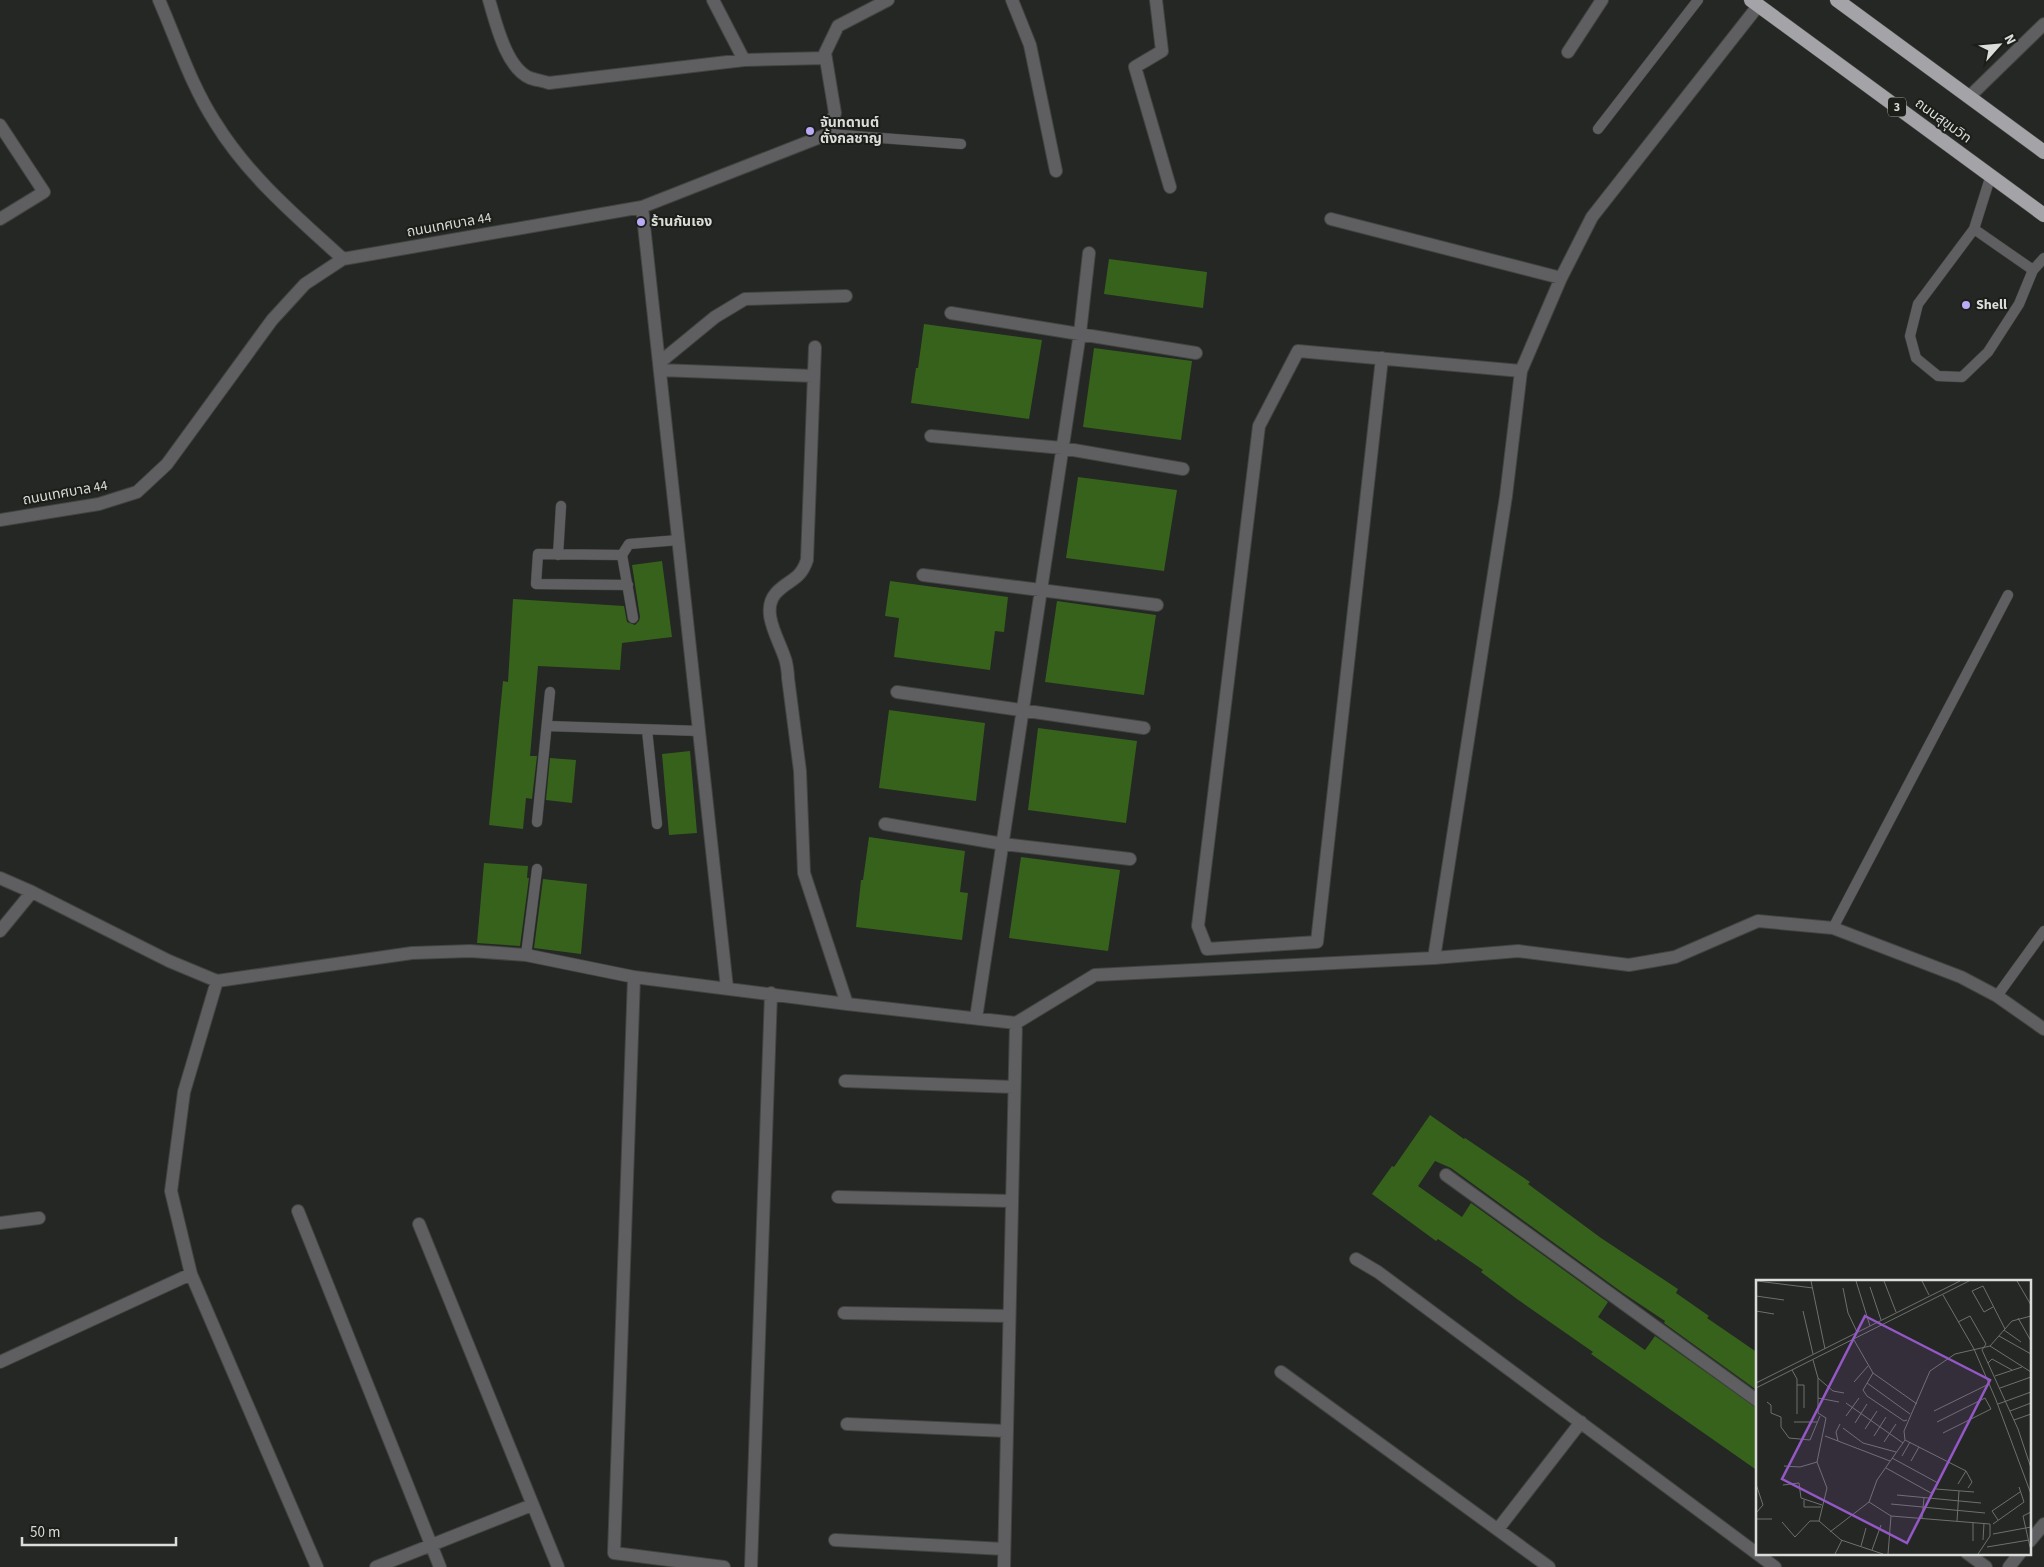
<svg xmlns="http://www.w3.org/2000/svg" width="2044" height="1567" font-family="'Source Sans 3','Noto Sans Thai',sans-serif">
<rect width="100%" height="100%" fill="#242723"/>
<!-- building -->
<path fill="#37621c" d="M1109 259 1207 272 1203 308 1104 294Z
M924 324 1042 340 1029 419 911 403 916 368H918Z
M1094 348 1192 361 1181 440 1083 427Z
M1078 477 1177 490 1164 571 1066 558Z
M662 561 672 637 622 643 620 670 538 666 530 756H537L532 799 526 798 523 829 489 825 503 681 508 682 513 599 624 606 627 622 635 625 639 621 640 617 632 565Z
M890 581 1008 597 1004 632 995 631 990 670 894 657 899 618 885 616Z
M1057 601 1156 615 1144 695 1045 682Z
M889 710 985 723 976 801 879 788Z
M1038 728 1137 741 1126 823 1028 810Z
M690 751 697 833 669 835 662 754Z
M550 758 576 760 572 803 546 800Z
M869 837 965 851 960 892 968 893 962 940 856 927 861 880H863Z
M1021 857 1120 870 1108 951 1009 938Z
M484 863 528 866 527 878H529L520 946 477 943Z
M543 879 587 884 581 954 534 948Z
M1430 1115 1464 1139 1465 1138 1502 1163 1530 1182 1528 1184 1601 1238 1678 1289 1676 1293 1709 1316 1707 1318 1758 1353V1391L1664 1323 1665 1321 1623 1293 1451 1168 1435 1161 1418 1186 1462 1217 1471 1203 1608 1302 1598 1317 1645 1350 1655 1336 1758 1409V1471L1591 1354 1593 1352 1517 1299 1481 1272 1483 1270 1438 1239 1436 1241 1372 1194 1392 1166 1394 1167Z"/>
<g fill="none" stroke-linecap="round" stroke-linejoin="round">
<!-- service casing -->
<g stroke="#414440" stroke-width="11">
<path id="service" d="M1598 129 1698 0
M828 134 961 144
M1991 175 1974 229 1918 304 1910 336 1916 358 1938 376 1962 377 1988 352 2019 304 2033 270 2044 258
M1974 229 2033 270
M558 555 561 506
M622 555 538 554 536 584 628 585
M633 618 622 555 629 544 679 540
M547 726 700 731
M647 730 657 824
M537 822 550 692
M1833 928 2008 595
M526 955 537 869
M1997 996 2044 931"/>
</g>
<!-- minor casing -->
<g stroke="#414440" stroke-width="14">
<path id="minor" d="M159 0C177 41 191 85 215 122 248 176 297 217 343 259
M489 0C496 23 506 68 530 78 536 80 543 81 549 83L744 60 826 58
M713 0 744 60
M1012 0 1030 45 1056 171
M1156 0 1162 51 1135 67 1170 187
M1568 52 1602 0
M1969 97 2044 24
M0 125 44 192 0 219
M642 207 727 988
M1331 219 1561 278
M951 313 1196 353
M815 347 807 560C800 581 789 579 776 593 759 612 781 642 786 662 787 667 788 673 788 678L800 771 804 873 847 1004
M1382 358 1317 942 1207 949 1198 926 1259 426 1298 351 1521 371
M659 363 715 317 745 299 846 296
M660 370 814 376
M931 436 1062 448 1183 469
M0 520 99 504 137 492 167 464 272 320 305 284 343 259 642 207 828 134 835 113 825 53 838 26 888 0
M923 575 1157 605
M897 692 1144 728
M885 824 1003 844 1130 859
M0 878 32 892 169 961 217 981 412 953 470 951 526 955 634 977 847 1004 1016 1023 1095 975 1434 958 1518 951 1629 965 1675 957 1758 921 1833 928 1961 977 1997 996 2044 1029
M0 931 32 892
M1434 958 1506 496 1521 371 1561 278 1592 217 1758 6
M634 977 614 1553 724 1567
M217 981 184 1092 171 1191 191 1274 317 1567
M976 1018 1080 333 1089 253
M845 1081 1014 1087
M1446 1175 1758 1401
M838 1197 1012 1201
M298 1211 440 1567
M0 1223 39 1218
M419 1224 558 1567
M1356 1259 1378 1272 1775 1567
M844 1313 1009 1316
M0 1362 191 1274
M1281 1372 1549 1567
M847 1424 1006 1431
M1498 1529 1581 1422
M835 1540 1004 1549
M2030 1541 2044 1524
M1967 1553 1986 1567
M376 1567 532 1505
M751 1567 771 993
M1004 1567 1016 1023
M2009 1567 2020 1553"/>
</g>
<!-- trunk casing -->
<g stroke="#414440" stroke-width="15">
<path id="trunk" d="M1751 0 2044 215
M1837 0 2044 152"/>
</g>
<!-- service -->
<use href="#service" stroke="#5f5f62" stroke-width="10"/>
<!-- minor -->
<use href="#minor" stroke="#5f5f62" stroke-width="12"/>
<!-- trunk -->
<use href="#trunk" stroke="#a4a3a8" stroke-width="14"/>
</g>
<!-- markers -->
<g fill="#baaaf7" stroke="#1b1e19" stroke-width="2">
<circle cx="810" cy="131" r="5"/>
<circle cx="641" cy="222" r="5"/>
<circle cx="1966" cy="305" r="5"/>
</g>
<g text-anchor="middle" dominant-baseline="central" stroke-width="4" stroke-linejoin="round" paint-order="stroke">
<!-- shield labels -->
<rect fill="#1b1e19" stroke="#a1a4a0" stroke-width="1" x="1888" y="97.5" width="18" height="19" rx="4"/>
<g font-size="12" font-weight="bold" fill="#dbddda">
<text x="1897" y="107">3</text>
</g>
<!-- street labels -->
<g font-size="14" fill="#dbddda" stroke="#1b1e19">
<text transform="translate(1943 121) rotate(36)">ถนนสุขุมวิท</text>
<text transform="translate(449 225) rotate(-10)">ถนนเทศบาล 44</text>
<text transform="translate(65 493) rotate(-10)">ถนนเทศบาล 44</text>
</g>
<!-- poi labels -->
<g font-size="14" font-weight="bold" fill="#dbddda" stroke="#1b1e19" text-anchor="start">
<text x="820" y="123">จันทดานต์<tspan x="820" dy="16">ตั้งกลชาญ</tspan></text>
<text x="651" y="222">ร้านกันเอง</text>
<text x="1976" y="305">Shell</text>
</g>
</g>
<!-- overview -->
<g transform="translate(1756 1280)">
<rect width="275" height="275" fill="#242723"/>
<path fill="none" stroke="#6d706c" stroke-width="1" d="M1 1 57 8M55 1 69 69M100 1 114 46M128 1 140 32M166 1 173 15M261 1 275 25M114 7 125 40M87 8 92 33 101 52M187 15 218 69 240 120 275 214M0 16 28 20M237 27 228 32 216 11 227 6 249 49M0 31 18 34M47 31 57 74M262 38 275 61M202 42 214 36 230 64 226 70 262 149 275 188M248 50 265 62M243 56 275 74M98 60 117 93 161 124M234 66 275 92M57 80 62 98V133L70 138 61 182 71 208 63 241 85 260 127 274M232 83 236 79 256 90M36 90 41 99V134M117 93 107 110 111 116 148 141 151 140M239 96 266 87M62 98 77 111 88 113M98 102 112 86M0 103 204 1M111 103 154 134M41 105H48V128M0 108 213 1M244 108 275 97M62 118 83 122M11 122 15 125V133L25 137V147L33 158 54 160 64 136M90 123 147 163M242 124 275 112M178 131 233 104M254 131 275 123M90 136 103 118M258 140 275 134M38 142H61M181 142 229 118 235 129 187 153M99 143 111 124M87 148 107 163 140 172M109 149 121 131M69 156 134 181M118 156 130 137M149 160 210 191 216 202 212 208M82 161 80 152 84 144M128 162 140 144M146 176 154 162M155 181 163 167M28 186 44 187 61 182M130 188 175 213 182 203 136 178M0 204 7 225 0 233M202 204 210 191M27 205 43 203 45 218 66 225M180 209 218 212M141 215 225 223M48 220V227H65M113 222 135 236 234 244V256L222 274M135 224 229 233M166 238 168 218M0 239H16M242 240 236 231 264 212M201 241 203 211M26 242 39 257 54 241H63M237 244 268 222 263 207M74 252 113 222 121 200 149 160 148 151 174 91 199 74 234 66 256 41 275 36M237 254 275 247M227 260 228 243M217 261V242M105 266 110 248M231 267 273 260M274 267 267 236 275 232M116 270 125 245M79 274 86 260M132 274 135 236"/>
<path fill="#9358c6" fill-opacity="0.15" stroke="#9358c6" stroke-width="2.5" d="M109 36 234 100 151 263 26 199Z"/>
<rect width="275" height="275" fill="none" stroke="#dbddda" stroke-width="2.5"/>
</g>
<!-- north arrow -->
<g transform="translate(1999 45) rotate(63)" stroke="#1b1e19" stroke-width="4" paint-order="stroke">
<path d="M0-4L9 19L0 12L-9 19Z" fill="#dbddda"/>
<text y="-8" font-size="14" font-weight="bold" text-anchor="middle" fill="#dbddda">N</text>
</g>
<!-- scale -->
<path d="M22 1537v8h154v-8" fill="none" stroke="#dbddda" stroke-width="2.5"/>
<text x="30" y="1537" font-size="15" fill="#dbddda" stroke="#1b1e19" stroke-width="4" paint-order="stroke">50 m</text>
</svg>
